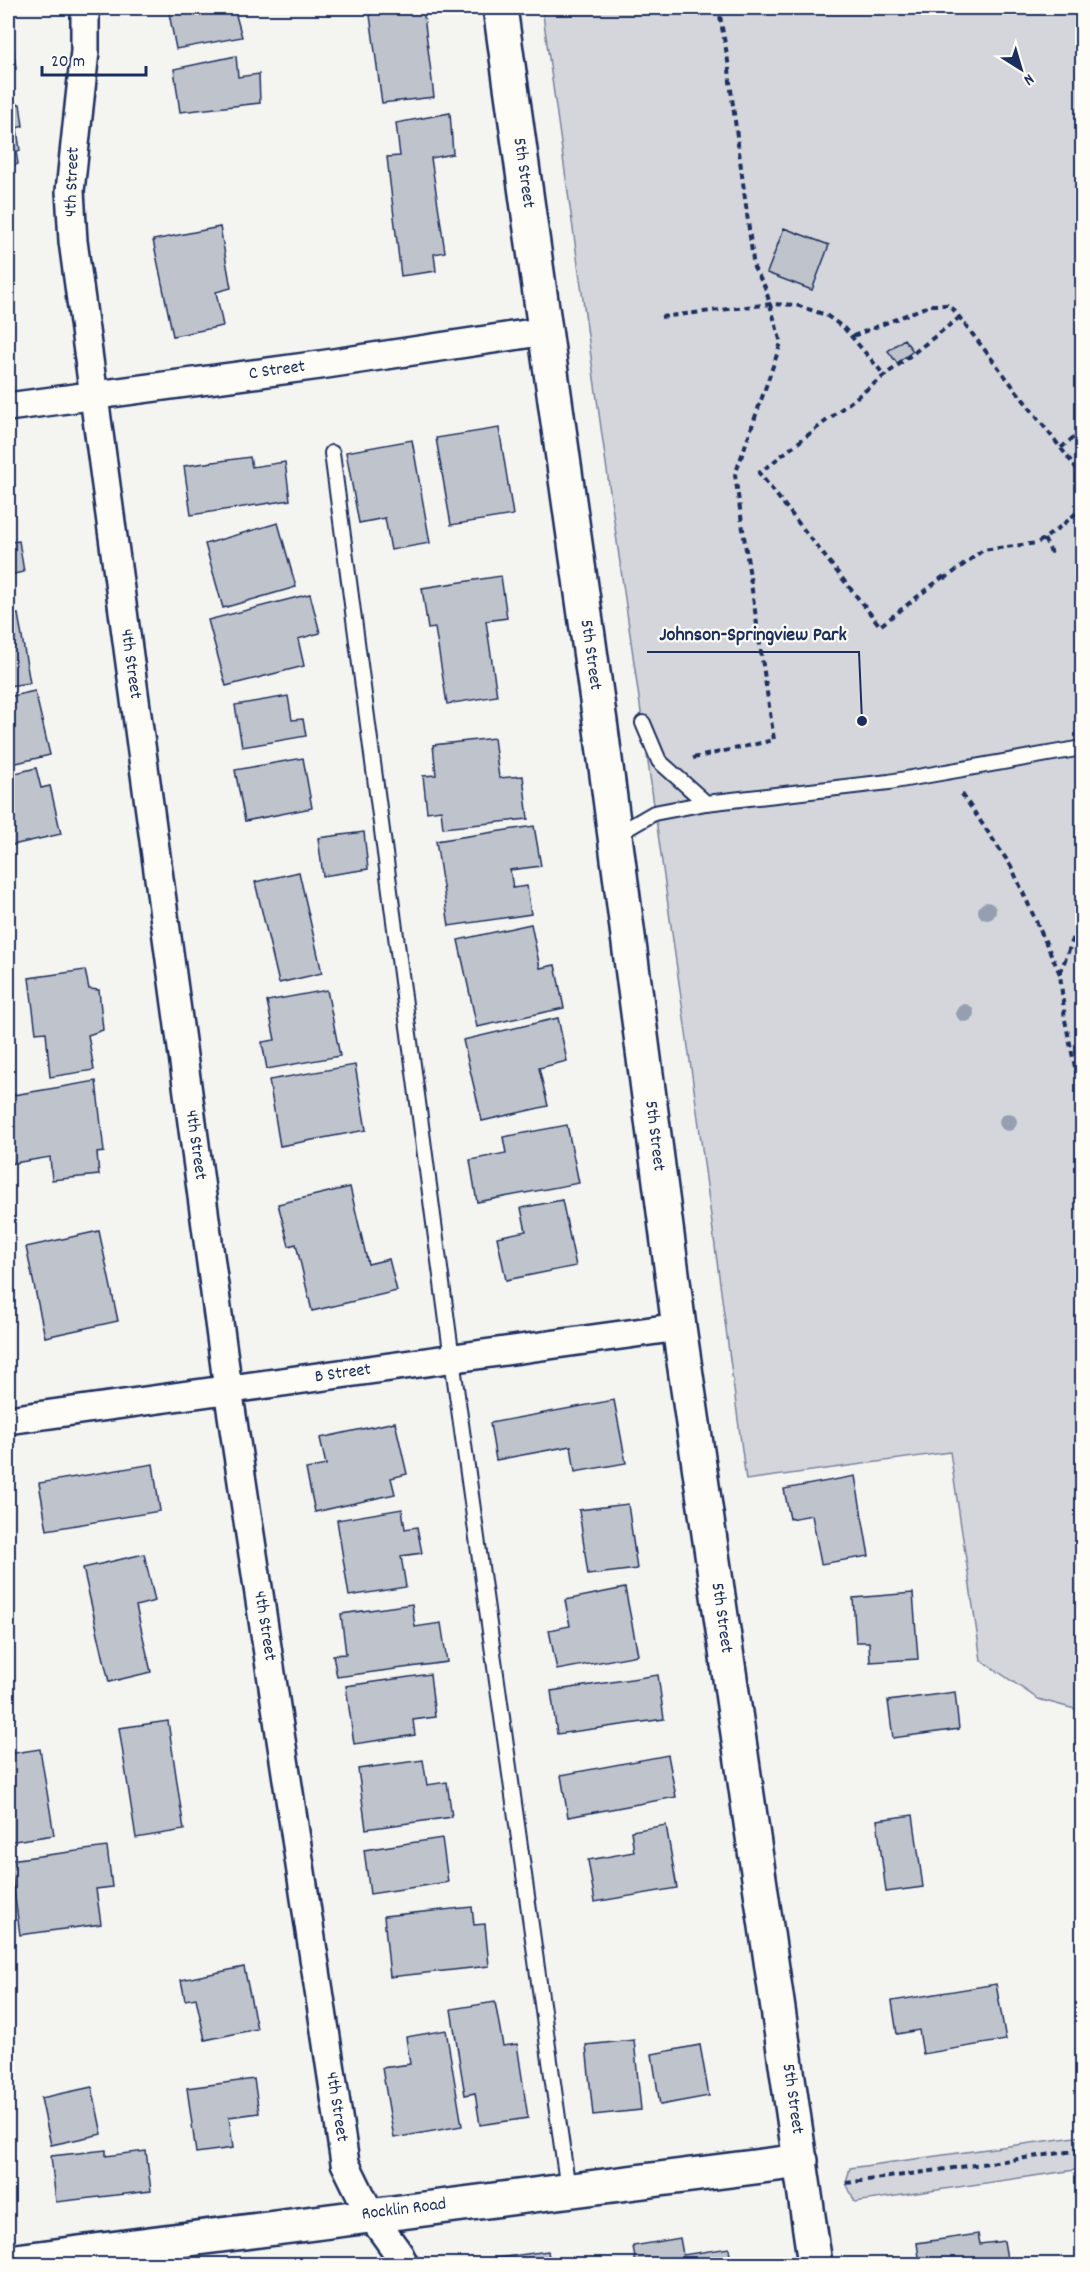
<svg xmlns="http://www.w3.org/2000/svg" width="1090" height="2272" font-family="Dekko,sans-serif">
<rect width="100%" height="100%" fill="#f4f4f1"/>
<filter id="ink" filterUnits="userSpaceOnUse"><feTurbulence type="fractalNoise" baseFrequency=".0167" numOctaves="2"/><feDisplacementMap in="SourceGraphic" scale="12" xChannelSelector="R" yChannelSelector="G"/><feConvolveMatrix kernelMatrix="1 2 1 2 8 2 1 2 1" color-interpolation-filters="sRGB"/></filter>
<g filter="url(#ink)">
<!-- green -->
<path fill="#d4d6db" stroke="#78829c" stroke-width="1.5" d="M542 8H1082V1711L1038 1699 981 1660 950 1452 746 1480 698 1118Z
M1082 2136V2169L855 2202 846 2183 850 2168Z"/>
<!-- building -->
<path fill="#bfc3cc" stroke="#1b2f5e" stroke-width="1.5" d="M8 8 16 69 8 70Z
M168 8H234L242 37 176 49Z
M369 8H423L434 97 382 103Z
M236 56 238 77 259 74 260 103 180 112 174 69Z
M20 104 23 126 17 128 20 151H16L18 164 8 167V173V106Z
M450 113 453 154 431 158 445 252 434 254 436 271 401 276 387 157 400 156 396 123Z
M220 227 231 288 216 292 223 326 173 336 153 240Z
M784 228 829 245 812 290 767 273Z
M904 339 913 351 897 363 888 351Z
M499 428 513 515 451 525 436 438Z
M412 440 430 543 391 550 385 518 359 523 346 452Z
M250 457 252 467 285 462 290 500 191 515 184 466Z
M278 523 296 587 223 608 205 544Z
M8 530 10 542 19 541 24 572 8 575Z
M501 576 507 618 486 621 497 696 447 704 435 628 428 629 422 588Z
M310 594 320 633 298 639 304 666 226 686 208 620Z
M18 614 30 683 8 686V616Z
M35 691 50 755 8 765V697Z
M288 696 292 720 303 719 306 736 242 747 235 705Z
M494 738 499 778 523 776 528 819 443 828 441 810 427 812 423 776 436 775 433 745Z
M303 758 312 808 245 821 235 770Z
M36 768 41 788 50 786 61 834 8 846V775Z
M534 826 541 866 510 870 513 888 527 886 531 914 449 926 436 841Z
M364 832 368 869 323 876 318 838Z
M299 872 322 973 279 983 255 882Z
M531 924 540 968 555 965 564 1008 477 1027 458 940Z
M85 970 89 989 99 990 103 1030 88 1035 94 1070 50 1077 46 1032 36 1033 29 978Z
M327 990 340 1056 267 1069 262 1042 275 1040 267 1001Z
M558 1018 567 1061 539 1068 548 1106 482 1121 463 1040Z
M355 1065 366 1130 280 1146 269 1080Z
M96 1081 104 1152 97 1153 99 1175 52 1180 50 1157 8 1164V1096Z
M567 1125 579 1183 477 1202 470 1160 506 1153 503 1137Z
M350 1187 368 1264 389 1259 397 1291 312 1311 296 1244 289 1246 278 1204Z
M562 1200 576 1266 506 1280 497 1237 526 1231 521 1208Z
M99 1231 118 1321 45 1337 26 1247Z
M614 1400 626 1463 575 1472 571 1446 496 1460 490 1423Z
M395 1422 407 1474 391 1478 395 1494 315 1512 306 1469 326 1465 320 1438Z
M153 1464 160 1511 47 1530 39 1483Z
M855 1476 869 1556 821 1564 812 1515 790 1519 784 1489Z
M628 1504 637 1569 588 1575 579 1510Z
M402 1509 405 1529 417 1527 422 1553 401 1556 406 1587 349 1596 337 1520Z
M144 1554 155 1601 136 1606 151 1672 109 1682 83 1568Z
M625 1588 638 1655 557 1670 549 1630 570 1626 565 1600Z
M913 1593 918 1659 870 1662 869 1642H856L853 1598Z
M412 1604 415 1627 441 1623 447 1662 337 1677 333 1655 346 1654 341 1614Z
M430 1674 435 1717 413 1720 415 1735 354 1744 346 1686Z
M658 1675 664 1719 557 1734 551 1691Z
M955 1692 959 1729 893 1738 888 1701Z
M168 1721 184 1830 136 1838 119 1728Z
M40 1749 54 1835 8 1842V1754Z
M668 1755 676 1797 568 1817 561 1775Z
M423 1760 427 1785 447 1782 452 1817 366 1829 358 1769Z
M913 1815 923 1887 886 1892 877 1820Z
M666 1825 677 1888 595 1902 588 1860 634 1852 631 1831Z
M442 1838 448 1882 370 1894 364 1850Z
M107 1847 112 1887 96 1889 101 1924 20 1935 10 1860Z
M472 1907 474 1925 485 1924 489 1966 390 1977 384 1916Z
M244 1967 257 2029 205 2040 196 1998 185 2000 181 1980Z
M996 1984 1006 2040 923 2054 919 2030 897 2034 892 2001Z
M495 2002 503 2046 517 2044 528 2118 480 2125 475 2093 465 2095 451 2009Z
M446 2030 462 2126 394 2138 382 2068 410 2064 406 2037Z
M634 2040 641 2110 593 2115 586 2045Z
M700 2045 709 2096 660 2105 652 2054Z
M254 2079 259 2113 229 2117 233 2148 196 2153 187 2088Z
M92 2087 102 2134 51 2145 41 2098Z
M106 2150V2156L146 2151 151 2191 56 2202 51 2156Z
M978 2234 980 2244 1004 2241 1008 2264H920L917 2243Z
M680 2238 683 2255 729 2248 731 2264H636L633 2246Z
M548 2251 550 2264H483L482 2260Z"/>
<g fill="none" stroke-linecap="round" stroke-linejoin="round">
<!-- lane casing -->
<g stroke="#1b2f5e" stroke-width="18">
<path id="lane" d="M332 453 452 1359 568 2190
M643 723 659 761 706 803 889 782 1082 748
M616 835 654 813 706 803"/>
</g>
<!-- street casing -->
<g stroke="#1b2f5e" stroke-width="32">
<path id="street" d="M85 8V51L70 191 73 241 228 1389 345 2163 370 2214 399 2254 404 2264
M8 407 320 365 546 331
M8 1420 679 1327"/>
</g>
<!-- secondary casing -->
<g stroke="#1b2f5e" stroke-width="38">
<path id="secondary" d="M500 8 601 729 679 1327 815 2264
M8 2262 801 2161"/>
</g>
<!-- path -->
<path stroke="#1b2f5e" stroke-width="4" stroke-dasharray="6 4.5" stroke-linecap="butt" d="M661 317 771 304 796 305 826 315 844 328 886 377
M853 336 931 305H947L953 309 1077 469 1082 482
M1061 448 1082 430
M1044 539 1053 556
M944 576 880 626 759 473 960 317
M944 576 946 578 983 550 1037 543 1044 539 1070 519 1079 510 1082 501
M693 758 774 740 735 475 781 343 765 287 754 268 730 82C729 57 722 33 719 8
M962 794 1011 866 1060 974 1065 1020 1082 1100
M1060 973 1082 916
M846 2183 1082 2150"/>
<!-- lane -->
<use href="#lane" stroke="#fdfcf7" stroke-width="14"/>
<!-- street -->
<use href="#street" stroke="#fdfcf7" stroke-width="27"/>
<!-- secondary -->
<use href="#secondary" stroke="#fdfcf7" stroke-width="33"/>
</g>
<!-- trees -->
<g fill="#969fb1">
<circle cx="987" cy="911" r="9"/>
<circle cx="965" cy="1013" r="9"/>
<circle cx="1008" cy="1122" r="9"/>
</g>
</g>
<g text-anchor="middle" dominant-baseline="central" stroke-width="4.5" stroke-linejoin="round" paint-order="stroke">
<!-- street labels -->
<g font-size="18" fill="#1b2f5e" stroke="#fdfcf7">
<text transform="translate(523 173) rotate(82)">5th Street</text>
<text transform="translate(73 182) rotate(-88)">4th Street</text>
<text transform="translate(277 371) rotate(-8)">C Street</text>
<text transform="translate(590 655) rotate(82)">5th Street</text>
<text transform="translate(130 664) rotate(82)">4th Street</text>
<text transform="translate(654 1136) rotate(83)">5th Street</text>
<text transform="translate(195 1145) rotate(82)">4th Street</text>
<text transform="translate(343 1374) rotate(-8)">B Street</text>
<text transform="translate(721 1618) rotate(82)">5th Street</text>
<text transform="translate(264 1626) rotate(81)">4th Street</text>
<text transform="translate(792 2099) rotate(82)">5th Street</text>
<text transform="translate(336 2107) rotate(81)">4th Street</text>
<text transform="translate(404 2210) rotate(-7)">Rocklin Road</text>
</g>
</g>
<!-- callouts -->
<path fill="none" stroke="#1b2f5e" stroke-width="2" d="M862 721L859 652H647"/>
<circle fill="#1b2f5e" stroke="#fdfcf7" stroke-width="2" cx="862" cy="721" r="6"/>
<g font-size="20" text-anchor="middle" font-weight="bold" fill="#1b2f5e" stroke="#fdfcf7" stroke-width="4.5" stroke-linejoin="round" paint-order="stroke">
<text x="753" y="640">Johnson-Springview Park</text>
</g>
<!-- margin -->
<rect width="1090" height="2272" fill="none" stroke="#fdfcf7" stroke-width="30"/>
<rect x="15" y="15" width="1060" height="2242" fill="none" stroke="#1b2f5e" stroke-width="2" filter="url(#ink)"/>
<!-- north arrow -->
<g transform="translate(1021 69) rotate(143)" stroke="#fdfcf7" stroke-width="4.5" paint-order="stroke">
<path d="M0-4.5L10 22L0 15L-10 22Z" fill="#1b2f5e"/>
<text y="-9" font-size="16" font-weight="bold" text-anchor="middle" fill="#1b2f5e">N</text>
</g>
<!-- scale -->
<path d="M42 66v9h104v-9" fill="none" stroke="#1b2f5e" stroke-width="3"/>
<text x="51" y="66" font-size="18" fill="#1b2f5e" stroke="#fdfcf7" stroke-width="4.5" paint-order="stroke">20 m</text>
</svg>
